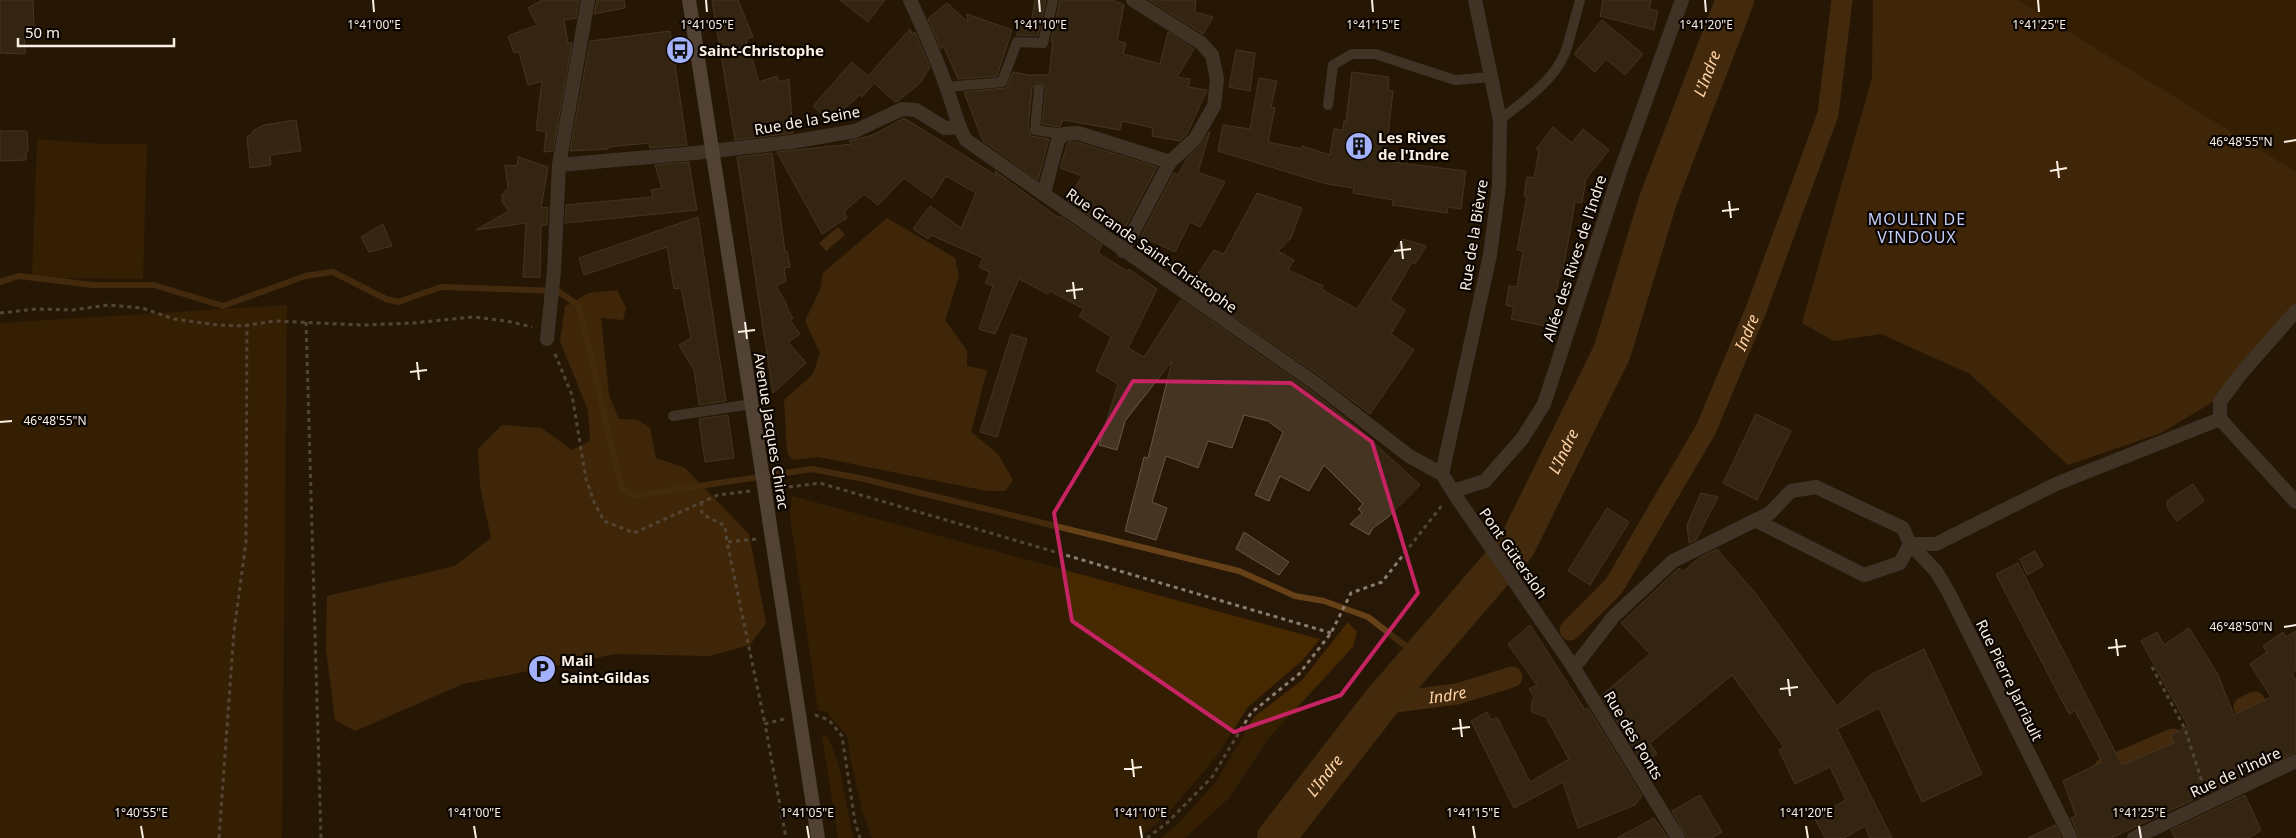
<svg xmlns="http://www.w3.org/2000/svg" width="2296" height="838" font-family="'Noto Sans',sans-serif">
<rect width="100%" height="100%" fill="#271706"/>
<!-- green -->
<path fill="#462801" d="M2018 0H2296V172L2270 156Z
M37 139 100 144H147L143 279 32 278Z
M287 305 282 838H0V323Z
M792 496 1320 639 1302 661 1248 707 1216 757 1164 818 1139 838H872L862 811 850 756 848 737 827 712 818 710 790 516Z
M1348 622 1357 632 1353 647 1268 739 1229 798 1185 838H1160L1175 827 1216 782 1254 717 1302 680Z
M822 736H827C844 768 844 804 854 838H838Z"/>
<!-- forest -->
<path fill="#5d390c" d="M1873 0H2018L2296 172V304L2265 355 2221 397 2161 433 2068 465 1970 374 1881 334 1834 341 1802 323 1872 78Z
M887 218 955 258 959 277 945 320 967 351V366L987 370 971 432 998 454 1013 480 1005 491H987L818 457 792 460 787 452 784 400 813 374 820 353 805 321 820 290 823 273Z
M617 290 626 308 623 320 601 318 609 395 619 419 638 420 650 428 656 458 685 468 749 534 766 623 750 645 709 656 615 654 463 684 355 731 335 720 326 649 327 596 455 566 491 538 480 486 478 449 502 425 541 428 572 450 590 441 588 410 560 341 565 306 589 293Z"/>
<!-- water -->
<path fill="#664016" d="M838 227 845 235 826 251 819 243Z"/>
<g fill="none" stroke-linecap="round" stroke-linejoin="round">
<!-- stream -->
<path stroke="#664016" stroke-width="6" d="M0 282 19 276 92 285H154L223 306 305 276 333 272 386 299 398 302 441 287 558 291 579 306 621 486 632 496 812 469 864 479 1239 571 1295 596 1324 601 1368 617 1420 657"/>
<!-- canal -->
<g stroke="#664016" stroke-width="21">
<path id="s1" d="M1570 630 1614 586 1706 429 1756 310 1828 114 1842 0"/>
<path id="s2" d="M1380 704 1457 694 1512 677"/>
<path d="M2244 707 2255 702"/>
<path d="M2105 768 2173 739"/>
</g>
<!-- river -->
<path stroke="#664016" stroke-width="38" id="s3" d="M1276 838 1380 704 1517 545 1612 352 1658 200 1735 0"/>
</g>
<!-- building -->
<path fill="#463422" stroke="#685542" d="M0 0H33L34 28 24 30 25 54 0 53Z
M542 0H579L576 18 564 20 568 43H572L553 151 544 152 546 132 536 130 542 81 528 85 519 52 514 53 508 36 537 25 528 8Z
M597 0H624L625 8 594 14Z
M712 0H738L753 37 746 39 759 82 777 76 779 82 789 79 793 133 735 140Z
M840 0H885L868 22Z
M1035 0H1046L1038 36 1016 35 1023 21 1031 23Z
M1060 0H1113L1124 5 1117 41 1126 43 1123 54 1160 64 1168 32 1194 49 1177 77 1190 79 1188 87 1207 90 1187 134 1180 141 1152 136 1153 128 1122 121 1120 130 1063 120 1060 127 1042 124 1046 89 1043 84 1039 82 1032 88 1028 129 1031 136 1049 139 1038 180 983 141 964 92 1006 88 1013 72 1029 75H1049L1053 41H1051Z
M1149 0H1196L1195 12 1213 17 1203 34Z
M1603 0H1651L1649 9 1658 11 1654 30 1600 16Z
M947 3 968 22 967 14 1012 30 997 76 958 79 943 45 941 49 928 19Z
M1602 20 1643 54 1625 75 1606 59 1595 72 1574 54Z
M910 29 913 35 915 32 930 67 920 83 898 101 895 102 874 83 862 97 860 95 829 122 813 106 852 62 868 76Z
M670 31 687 145 650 148 649 143 608 147V149L570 151 590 41Z
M1236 50 1255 53 1250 91 1229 87Z
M1352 72 1389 77 1388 90 1393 91 1385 161 1466 171 1461 209 1448 207 1447 213 1392 205 1393 200 1353 193 1354 188 1327 184 1218 151 1223 125 1250 129 1259 78 1277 81 1271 107 1275 108 1268 142 1301 149 1302 146 1330 155 1334 129 1343 130 1344 121H1346Z
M904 118 997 176 995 171 1059 218 1060 216 1102 245 1098 253 1127 271 1129 269 1157 289 1128 348 1144 357 1181 300 1310 390 1359 429 1420 485 1387 518 1373 528 1369 535 1350 524 1362 513 1358 509 1363 504 1324 465 1309 491 1280 476 1269 501 1255 495 1283 432 1268 421 1244 415 1232 448 1208 441 1198 468 1166 456 1152 502 1167 508 1156 540 1125 531 1144 457 1148 458 1172 361 1125 421 1117 450 1099 445 1118 384 1096 371 1111 337 1079 316 1084 309 1050 291 1048 294 1019 279 995 334 979 329 993 286 985 283 990 272 979 267 983 258 931 235 928 239 913 229 930 206 961 228 976 193 946 176 932 198 904 178 878 205 864 194 844 212 847 218 822 234 777 152 852 144 849 141 873 135Z
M296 120 301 151 270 155 271 165 250 168 247 136 251 135 254 130 264 125Z
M1553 127 1572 143 1583 129 1609 150 1586 179 1582 203 1575 202 1562 276H1559L1550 327 1511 319 1514 307 1506 305 1509 286 1517 287 1523 251 1517 250 1527 196H1524L1527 177 1534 178 1539 151 1536 149Z
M0 131H27L28 151 26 152V160L0 161Z
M1210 131 1198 172 1225 182 1200 227 1190 222 1175 252 1141 236 1174 173 1178 175 1187 158 1201 145Z
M1068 142H1077L1157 167 1124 230 1113 225 1110 230 1068 201 1082 176 1060 168Z
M772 153 785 252 787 251 790 267 784 268 786 281 776 286 787 305 786 306 793 318 790 320 800 334 788 342 806 363 773 393 737 157Z
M518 157 548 167 541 208 548 207 547 225H541L540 277H523L526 223 476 230 509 211 501 200 504 198 501 196 508 188 505 165 517 166Z
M689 162 697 210 565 223 566 205 653 197 651 190 662 188 655 165Z
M1257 193 1302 208 1291 238 1278 251 1294 260 1288 270 1323 286 1322 289 1326 292 1357 309 1403 239 1426 246 1415 264 1412 262 1390 300 1405 310 1391 334 1414 350 1370 414 1320 376 1190 286 1214 250 1224 254Z
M698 217 726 401 699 405 694 370 679 345 691 338 681 288 674 289 667 247 584 275 579 258Z
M383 224 392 246 369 252 361 237Z
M1011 334 1027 339 997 437 980 432Z
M1756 414 1791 431 1757 500 1723 483Z
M728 415 734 458 705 462 699 419Z
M2193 484 2204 501 2177 521 2167 507V501Z
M1701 493 1718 497 1696 540 1689 543 1687 525Z
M1607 508 1629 522 1590 585 1568 571Z
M1244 532 1289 562 1279 575 1236 549Z
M1717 549 1756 594 1837 706 1870 675 1924 649 1982 774 1922 802 1879 708 1837 729 1892 838H1870L1865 826 1844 838H1825L1814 817 1846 800 1830 767 1795 784 1779 750 1784 747 1732 675 1650 743 1657 754 1643 763 1601 696 1650 654 1621 623 1679 568 1683 572 1699 558Z
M2035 551 2043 566 2027 575 2020 559Z
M2018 563 2122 765 2174 743 2171 735 2188 726 2141 641 2157 632 2164 645 2189 628 2217 673 2234 715 2271 697 2250 664 2267 652 2263 646 2283 632 2286 637 2296 631V670L2292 674 2296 680V752L2111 838H2080L2071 818 2076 816 2063 781 2102 762 2075 711 2069 714 2001 584 1996 574Z
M1530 625 1585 710 1588 708 1642 796 1635 805 1578 828 1563 782 1514 808 1471 721 1487 712 1491 720 1497 717 1530 782 1569 759 1546 717 1532 712 1531 705 1534 697 1529 689 1537 685 1508 644Z
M1700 795 1722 832 1712 838H1687L1672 811Z
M2245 795 2261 830 2249 838H2175L2171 830Z
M1654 818 1668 838H1617Z
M2055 825 2061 838H2028Z"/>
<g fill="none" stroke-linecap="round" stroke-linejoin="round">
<!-- path -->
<path stroke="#8a7c6e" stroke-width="3" stroke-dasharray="4 4" stroke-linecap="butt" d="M0 313 36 309 73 310 108 305 142 308 174 319 218 325 242 326 275 321 362 325 413 323 473 317 507 321 532 327
M306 322 321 838
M555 354 572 395 586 479 594 502 604 521 634 533 718 495 750 491
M781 488 820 483 1331 633
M701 502 702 514 725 526 727 542
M756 539 727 542 765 724
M2152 667 2185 729 2204 788
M815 715 829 720 842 736 855 822 860 838
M784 719 765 724 786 838
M219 838 234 631 246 542 247 325
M1147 838 1168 822 1212 777 1251 713 1299 674 1331 633 1351 593 1382 582 1443 504"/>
<!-- service -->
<path stroke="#5f564e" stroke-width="10" d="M947 87 1002 82 1017 42 1043 43 1053 0
M1039 89 1035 130 1064 134
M1328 105 1333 65 1352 54H1375L1455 80 1492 77
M1500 120C1523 101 1553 82 1565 53 1571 36 1575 17 1580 0
M673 416 752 404"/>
<!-- pedestrian -->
<path stroke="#5f564e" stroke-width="14" d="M2296 311 2239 376 2220 402V419L2296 502
M547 339 554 271
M1453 491 1485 481 1522 439 1544 404 1620 172 1682 0
M1952 536 2056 484 2220 419"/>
<!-- minor -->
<path stroke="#5f564e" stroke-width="14" d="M910 0C923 28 936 56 946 86 953 104 956 123 966 140L1315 383 1409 456 1442 474 1457 498 1572 665 1678 838
M559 165 695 153 791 142 855 131 902 109 916 110 945 128 959 127
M1044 193 1058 140 1064 134 1078 133 1170 162
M1123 251 1170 162 1195 139 1214 106 1217 79 1212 55 1201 43 1133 0
M554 271 559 165 588 0
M1442 474 1490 255 1499 186 1500 120 1475 0
M1952 536 1936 544H1910L1936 571 1949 593 2071 838
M1572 665 1579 661 1613 617 1673 561 1770 513 1791 491 1816 487 1903 528 1910 544 1900 563 1864 575 1755 520
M2134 838 2296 761"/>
<!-- secondary -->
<path stroke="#85776a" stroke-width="14" d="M689 0 760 459
M769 519 818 838"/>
<!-- secondary-bridge -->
<path stroke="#85776a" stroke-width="14" d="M760 459 769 519"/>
</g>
<!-- marked area -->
<path d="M0 0H2296V838H0ZM1133 381 1291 383 1372 442 1418 593 1341 695 1234 732 1072 621 1054 513Z" fill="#271706" fill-opacity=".55" fill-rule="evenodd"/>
<path fill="none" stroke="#c52362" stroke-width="4" stroke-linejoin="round" d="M1133 381 1291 383 1372 442 1418 593 1341 695 1234 732 1072 621 1054 513Z"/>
<!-- ticks -->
<path fill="none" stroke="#fcf0e5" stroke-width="2" d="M373 0 374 12M706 0 707 12M1039 0 1040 12M1372 0 1373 12M1705 0 1706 12M2038 0 2039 12M2284 142 2296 140M2057 161 2059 178M2050 171 2067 168M1729 201 1731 218M1722 211 1739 209M1401 241 1403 259M1394 251 1411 249M1073 282 1075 299M1066 291 1083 289M745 322 747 339M738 332 755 330M417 362 419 380M410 372 427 370M0 422 12 421M2284 627 2296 625M2116 639 2118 656M2108 648 2126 646M1788 679 1790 696M1780 689 1798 687M1460 719 1462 737M1452 729 1470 727M1132 759 1134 777M1124 769 1142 767M141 826 143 838M474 826 476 838M807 826 809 838M1140 826 1142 838M1473 826 1475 838M1806 826 1808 838M2139 826 2141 838"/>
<!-- icons -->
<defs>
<g id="bus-disc" transform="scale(1.4375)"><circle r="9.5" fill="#a4b1fc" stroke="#0b0501"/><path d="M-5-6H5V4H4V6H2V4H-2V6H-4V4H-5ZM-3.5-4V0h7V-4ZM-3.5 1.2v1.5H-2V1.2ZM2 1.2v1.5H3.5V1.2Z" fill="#111"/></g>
<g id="building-disc" transform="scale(1.4375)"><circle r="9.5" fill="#a4b1fc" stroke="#0b0501"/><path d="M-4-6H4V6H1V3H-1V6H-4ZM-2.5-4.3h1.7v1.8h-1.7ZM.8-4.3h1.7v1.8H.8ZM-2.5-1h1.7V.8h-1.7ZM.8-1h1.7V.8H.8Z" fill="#111"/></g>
<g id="parking-disc" transform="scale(1.4375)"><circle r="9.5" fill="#a4b1fc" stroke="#0b0501"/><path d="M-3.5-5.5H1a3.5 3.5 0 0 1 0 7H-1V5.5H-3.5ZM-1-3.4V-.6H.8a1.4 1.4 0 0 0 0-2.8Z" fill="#111"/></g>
</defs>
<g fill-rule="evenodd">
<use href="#bus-disc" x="680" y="50"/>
<use href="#building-disc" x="1359" y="146"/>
<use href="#parking-disc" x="542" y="669"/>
</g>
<g text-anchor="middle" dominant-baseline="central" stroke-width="4.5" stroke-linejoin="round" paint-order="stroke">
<!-- poi labels -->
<g font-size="15" font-weight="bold" fill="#fcf0e5" stroke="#0b0501" text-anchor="start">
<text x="699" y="50">Saint-Christophe</text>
<text x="1378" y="137">Les Rives<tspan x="1378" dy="17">de l'Indre</tspan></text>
<text x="561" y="660">Mail<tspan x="561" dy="17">Saint-Gildas</tspan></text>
</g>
<!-- street labels -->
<g font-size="15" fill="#fcf0e5" stroke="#0b0501">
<text transform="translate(807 120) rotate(-10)">Rue de la Seine</text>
<text transform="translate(1473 235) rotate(-81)">Rue de la Bièvre</text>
<text transform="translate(1152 250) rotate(35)">Rue Grande Saint-Christophe</text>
<text transform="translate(1574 258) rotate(-72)">Allée des Rives de l'Indre</text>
<text transform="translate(772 431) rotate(81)">Avenue Jacques Chirac</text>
<text transform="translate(1514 553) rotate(55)">Pont Gütersloh</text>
<text transform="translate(2010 680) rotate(64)">Rue Pierre Jarriault</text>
<text transform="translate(1634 735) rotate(59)">Rue des Ponts</text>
<text transform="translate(2235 772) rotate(-25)">Rue de l'Indre</text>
</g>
<!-- water labels -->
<g font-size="16" font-style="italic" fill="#ffd3a7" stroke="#0b0501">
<text stroke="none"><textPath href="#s3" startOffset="889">L'Indre</textPath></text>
<text stroke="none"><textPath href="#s1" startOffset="349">Indre</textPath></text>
<text stroke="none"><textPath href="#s3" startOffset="484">L'Indre</textPath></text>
<text stroke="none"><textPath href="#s2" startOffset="68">Indre</textPath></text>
<text stroke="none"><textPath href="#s3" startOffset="79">L'Indre</textPath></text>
</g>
<!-- neighbourhood labels -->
<g font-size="16" letter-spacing="1" fill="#c4cdf8" stroke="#0b0501">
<text x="1917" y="219">MOULIN DE<tspan x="1917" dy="18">VINDOUX</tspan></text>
</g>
</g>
<g font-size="12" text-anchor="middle" fill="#fcf0e5" stroke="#0b0501" stroke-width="4.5" stroke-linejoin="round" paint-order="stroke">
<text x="374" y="29">1°41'00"E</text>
<text x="707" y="29">1°41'05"E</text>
<text x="1040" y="29">1°41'10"E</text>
<text x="1373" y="29">1°41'15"E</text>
<text x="1706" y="29">1°41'20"E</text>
<text x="2039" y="29">1°41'25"E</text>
<text x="2241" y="146">46°48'55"N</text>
<text x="55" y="425">46°48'55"N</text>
<text x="2241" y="631">46°48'50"N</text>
<text x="141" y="817">1°40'55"E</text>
<text x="474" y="817">1°41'00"E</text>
<text x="807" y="817">1°41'05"E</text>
<text x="1140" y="817">1°41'10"E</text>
<text x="1473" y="817">1°41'15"E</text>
<text x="1806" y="817">1°41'20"E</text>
<text x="2139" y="817">1°41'25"E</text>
</g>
<!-- scale -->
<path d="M18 38v8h156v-8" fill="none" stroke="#fcf0e5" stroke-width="2.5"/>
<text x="25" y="38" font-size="15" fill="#fcf0e5" stroke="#0b0501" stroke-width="4" paint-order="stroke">50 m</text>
</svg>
